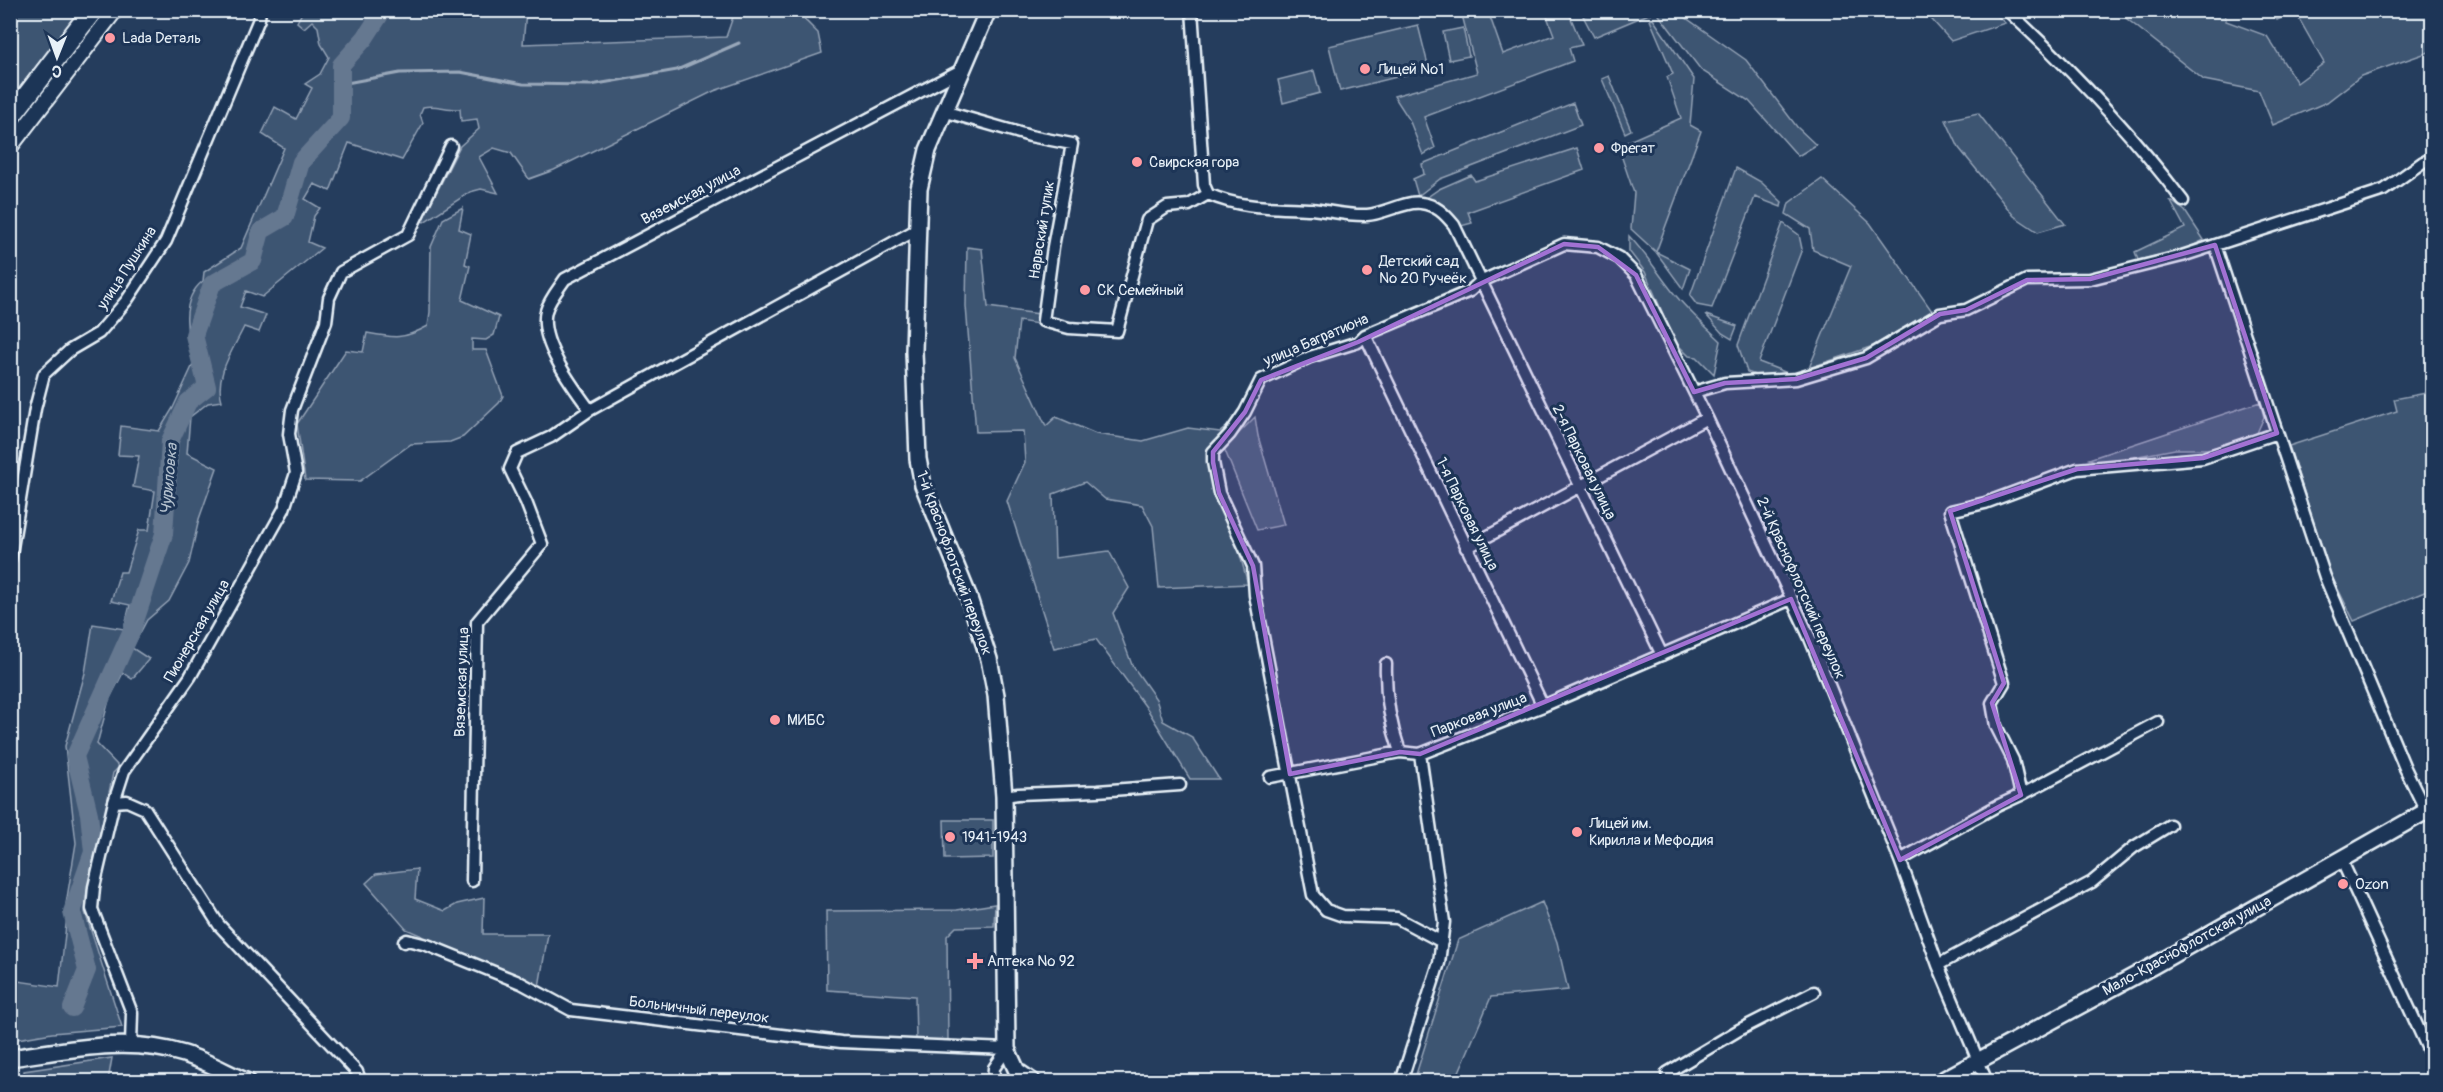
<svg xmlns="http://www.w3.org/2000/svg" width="2443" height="1092" font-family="Pangolin,sans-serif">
<rect width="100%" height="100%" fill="#253d5d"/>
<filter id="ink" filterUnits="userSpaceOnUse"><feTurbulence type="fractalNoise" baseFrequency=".0167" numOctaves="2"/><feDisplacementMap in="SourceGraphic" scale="12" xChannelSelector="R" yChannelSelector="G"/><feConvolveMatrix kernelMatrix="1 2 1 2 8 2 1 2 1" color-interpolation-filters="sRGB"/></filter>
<g filter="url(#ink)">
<!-- green -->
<path fill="#3e5472" stroke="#93a2b5" stroke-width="1.5" d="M1599 10 1676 11 1746 60 1797 127 1816 145 1798 156 1749 101 1701 70 1656 11 1594 37 1583 16Z
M10 11H79L11 99H10Z
M303 11H526L523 44 726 37 735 11H803L805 20 818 33 822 53 714 91 554 170 529 179 511 153 494 148 479 157 498 193 481 189 470 192 424 222 422 221 460 146 479 129 477 119 461 121 460 109C447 110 435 104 423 107L420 114 423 123 402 160 349 143 330 191 314 184 305 199 320 208 314 216 308 242 322 248 262 297 246 291 240 307 266 315 259 332 244 327C233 350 214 376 222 401L208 403 190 417 187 453 217 468 199 519 189 563 169 601 147 620 132 648 149 659 132 679 123 673 109 700 97 744 119 767 113 773 85 912 122 1027 52 1033 11 1040V980L59 987 67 916 66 904 76 843 65 746 85 673 93 624 124 629 130 605 111 601 120 572H126L139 530H149L155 491 133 487 139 456 118 455 121 426 159 431 173 408 196 358C185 335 180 299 203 281L204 272 241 248 284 148 262 134 275 107 296 119 312 88 305 84 320 74 329 57 321 44 318 27 312 21 304 28 297 22Z
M1461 11H1488L1503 54 1554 35 1545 11H1568L1582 45 1569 48 1573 61 1424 117 1435 148 1423 155 1409 119 1394 96 1477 73Z
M1924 11H1992L2005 23 1951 41Z
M2117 11H2225L2226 21 2267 36 2297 83 2324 63 2298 17 2291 13 2277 20 2272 14V11H2432V51L2361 76 2327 102 2273 125 2259 91 2204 80Z
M1653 19 1694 79 1690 125 1701 131 1656 252 1690 269 1683 289 1656 252 1631 229 1634 193 1618 146 1681 118 1667 77 1673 74 1650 20Z
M1418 25 1429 69 1340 91 1329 46Z
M1463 28 1469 56 1449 60 1443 32Z
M1314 71 1320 93 1283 103 1278 80Z
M1609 76 1631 130 1625 133 1602 79Z
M1573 103 1581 125 1440 179 1418 196 1413 179 1424 174 1422 164Z
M1978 113 2065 224 2038 232 2014 216 1959 148 1946 120Z
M1577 148 1584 170 1468 212 1472 223 1461 226 1442 204 1426 198 1439 189 1471 175 1475 181Z
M1736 168 1761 182 1782 202 1781 207 1755 197 1712 308 1697 305 1690 296Z
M1822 179 1870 223 1932 311 1873 346 1809 368 1851 266 1813 250 1810 229 1786 214 1789 203Z
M2170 200 2185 211 2204 240 2184 250 2138 260 2135 252 2185 228Z
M463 208 459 229 471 234 465 264 470 266 462 300 499 317 494 335 486 340 472 339V350H486L503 396 499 403 463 437 450 442 411 444 360 481 305 480 297 424 346 350 363 352 367 333C394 338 403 340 428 326L430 312 431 247 443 219Z
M1783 223 1799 235 1802 249 1759 362 1795 376 1761 377 1747 372 1738 345Z
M1629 236C1647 255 1657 272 1672 291 1687 310 1704 325 1721 341L1714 374 1697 357 1689 356 1675 342 1645 272 1629 251Z
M967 247 982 249 988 307 1039 314 1038 324 1019 321 1015 358 1046 426 1056 417 1096 434 1143 441 1188 428 1220 432 1234 421 1211 450 1248 584 1159 588 1153 526 1142 505 1105 499 1085 482 1053 494 1055 558 1109 551 1129 588 1113 613 1132 665 1156 699 1163 721 1192 737 1219 779H1190L1148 710 1096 639 1054 648 1007 501 1025 462 1023 431 976 432 966 306Z
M1706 315 1737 326 1732 339 1722 333Z
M2432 392V589L2354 621 2331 575 2289 446 2397 411 2394 399Z
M2260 402 2264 417 2257 433 2229 444 2207 449H2175L2102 463 2089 459Z
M1255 417 1258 436 1284 525 1257 530 1224 448Z
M944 820H993V858L945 859Z
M417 869 415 899 445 911 457 904 484 898 483 934H548L539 987 406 929 366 883 376 874Z
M1542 902 1557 942 1568 990 1491 997 1455 1081H1414L1458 940Z
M995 904 994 926 956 927 947 936 948 1042 916 1040 915 996 827 990 826 911 957 910Z
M112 1058 108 1081H24V1071Z"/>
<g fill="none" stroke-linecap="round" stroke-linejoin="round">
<!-- stream -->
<path stroke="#99a8ba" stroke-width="3" d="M341 84 400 73 460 72 523 84 591 85 677 70 739 43"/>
<!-- river -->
<path stroke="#657890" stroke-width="18" d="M72 1008 87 970 72 912 93 852 89 814 75 756 132 630 164 534 170 441 188 402 207 387 194 335 212 284 253 261 261 231 285 217 301 162 341 118V65L365 38 383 10"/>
<!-- street casing -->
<g stroke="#e8f1f8" stroke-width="15">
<path id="street" d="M1192 10 1204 185 1208 194C1241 209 1276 207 1312 209 1330 211 1349 216 1367 215 1384 214 1407 200 1421 203 1436 205 1444 213 1454 225L1662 655
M2007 10C2069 67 2133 135 2183 201
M943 111 1030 136 1072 144 1053 247 1043 321 1069 328 1117 331 1147 220 1167 207 1189 205 1208 194
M2215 245 2325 577 2405 768 2426 811
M1365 335 1543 706
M1694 392 1725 383 1796 379 1866 358 1940 314 1966 310 2027 280 2090 279 2182 256 2384 190 2423 162 2432 159
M590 410C573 387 538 341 546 311 549 300 559 288 565 279L963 69
M1466 548 1707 418
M10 560 35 409 44 374 70 350 99 333 127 300 166 241 259 19 260 10
M1386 664C1385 695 1390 723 1400 752
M1270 777 1400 752 1420 754
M2021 795 2158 722
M1004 796 1018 794 1097 791 1180 785
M114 802 94 887 92 909 132 1013 131 1044
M2341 859 2432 1058
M1900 860 1997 806 2021 795 2013 760 1996 726 1992 703 2004 683 1950 511 1985 503 2077 469 2203 458 2277 433
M472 881 477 622 542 544 526 502 510 469 517 453 551 437 590 410 642 381 916 230
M404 942 407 940 427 945 521 983 571 1010 841 1042 1007 1049
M1442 942 1397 918 1343 916 1326 910 1313 895 1255 595 1253 566 1219 493 1213 462V452L1230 434 1245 412 1261 380 1310 357 1358 342 1365 335 1470 291 1480 282 1564 244 1598 247 1619 258 1636 275 1707 418 1809 636 1900 860 1938 965 1987 1082
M1938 965 2092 882 2134 847 2170 825
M361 1082 357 1072 219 925 145 809 127 801 114 802 124 771 190 677 284 509 296 473 289 434 292 410 326 322 329 298 341 272 408 235 451 146
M993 1082 994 1068 1007 1049
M1401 1082 1439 963 1444 922 1420 754 1543 706 1791 599
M1672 1082 1667 1073 1739 1030 1814 992
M2424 1082 2432 1077"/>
</g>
<!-- secondary casing -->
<g stroke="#e8f1f8" stroke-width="20">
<path id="secondary" d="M988 10 928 150 919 189 914 351 918 459 923 485 968 595 989 659 996 695 1004 796 1007 1049 1017 1071 1033 1082
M10 1058C68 1050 127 1036 184 1054 206 1061 227 1073 248 1082
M1939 1082 2153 966 2432 808"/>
</g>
<!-- primary casing -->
<g stroke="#e8f1f8" stroke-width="22">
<path id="primary" d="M10 117 92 10
M10 144 113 10"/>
</g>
<!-- street -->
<use href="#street" stroke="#1d3557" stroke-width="10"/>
<!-- secondary -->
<use href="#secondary" stroke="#1d3557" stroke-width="15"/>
<!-- primary -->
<use href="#primary" stroke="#1d3557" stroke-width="18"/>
<!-- tram -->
<path stroke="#e8f1f8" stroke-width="1.5" d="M10 134 106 10"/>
</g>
</g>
<!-- marked area -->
<path fill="#a171d3" fill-opacity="0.2" stroke="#a171d3" stroke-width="4.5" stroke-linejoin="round" d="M1564 244 1598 247 1636 275 1694 392 1725 383 1796 379 1866 358 1940 314 1966 310 2027 280 2090 279 2215 245 2277 433 2203 458 2077 469 1950 511 2004 683 1992 703 2021 795 1900 860 1791 599 1420 754 1400 752 1290 774 1253 566 1219 493 1213 462V452L1245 412 1261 380 1358 342Z"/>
<!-- markers -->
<g fill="#ff9aa2" stroke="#1d3557" stroke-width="2">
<circle cx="110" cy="38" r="6"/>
<circle cx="1365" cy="69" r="6"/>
<circle cx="1599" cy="148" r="6"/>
<circle cx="1137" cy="162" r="6"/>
<circle cx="1367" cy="270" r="6"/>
<circle cx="1085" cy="290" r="6"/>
<circle cx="775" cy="720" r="6"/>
<circle cx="1577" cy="832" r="6"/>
<circle cx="950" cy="837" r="6"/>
<circle cx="2343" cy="884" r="6"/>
<path d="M972 952h6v6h6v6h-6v6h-6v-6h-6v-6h6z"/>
</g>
<g text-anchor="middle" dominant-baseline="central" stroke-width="6" stroke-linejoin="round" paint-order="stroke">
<!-- poi labels -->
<g font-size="15" fill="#e8f1f8" stroke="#1d3557" text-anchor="start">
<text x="122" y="38">Lada Dеталь</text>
<text x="1377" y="69">Лицей №1</text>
<text x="1611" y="148">Фрегат</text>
<text x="1149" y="162">Свирская гора</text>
<text x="1379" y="261">Детский сад<tspan x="1379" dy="17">№ 20 Ручеёк</tspan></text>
<text x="1097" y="290">СК Семейный</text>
<text x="787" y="720">МИБС</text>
<text x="1589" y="823">Лицей им.<tspan x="1589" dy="17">Кирилла и Мефодия</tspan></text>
<text x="962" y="837">1941-1943</text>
<text x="2355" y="884">Ozon</text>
<text x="987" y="961">Аптека № 92</text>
</g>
<!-- street labels -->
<g font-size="15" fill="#e8f1f8" stroke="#1d3557">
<text transform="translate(691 195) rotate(-28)">Вяземская улица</text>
<text transform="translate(1042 230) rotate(-81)">Нарвский тупик</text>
<text transform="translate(127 268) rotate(-57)">улица Пушкина</text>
<text transform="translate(1316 340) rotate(-23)">улица Багратиона</text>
<text transform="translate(1584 462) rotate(64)">2-я Парковая улица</text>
<text transform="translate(1467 514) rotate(64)">1-я Парковая улица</text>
<text transform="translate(954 563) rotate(70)">1-й Краснофлотский переулок</text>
<text transform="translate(1801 588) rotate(66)">2-й Краснофлотский переулок</text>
<text transform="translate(197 631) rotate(-60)">Пионерская улица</text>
<text transform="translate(462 682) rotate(-88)">Вяземская улица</text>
<text transform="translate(1479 715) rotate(-21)">Парковая улица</text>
<text transform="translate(2187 946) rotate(-29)">Мало-Краснофлотская улица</text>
<text transform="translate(699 1010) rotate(7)">Больничный переулок</text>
</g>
<!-- water labels -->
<g font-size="16" font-style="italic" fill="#b4c1ce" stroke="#1d3557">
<text transform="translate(169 479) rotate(-85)">Чуриловка</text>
</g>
</g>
<!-- margin -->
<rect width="2443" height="1092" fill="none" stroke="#1d3557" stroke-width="36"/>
<rect x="18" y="18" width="2407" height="1056" fill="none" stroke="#e8f1f8" stroke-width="2" filter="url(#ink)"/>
<!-- north arrow -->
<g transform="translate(57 57) rotate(181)" stroke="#1d3557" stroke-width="4.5" paint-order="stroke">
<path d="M0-4.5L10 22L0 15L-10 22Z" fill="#e8f1f8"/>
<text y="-9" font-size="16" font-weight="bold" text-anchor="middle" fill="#e8f1f8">С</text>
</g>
</svg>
